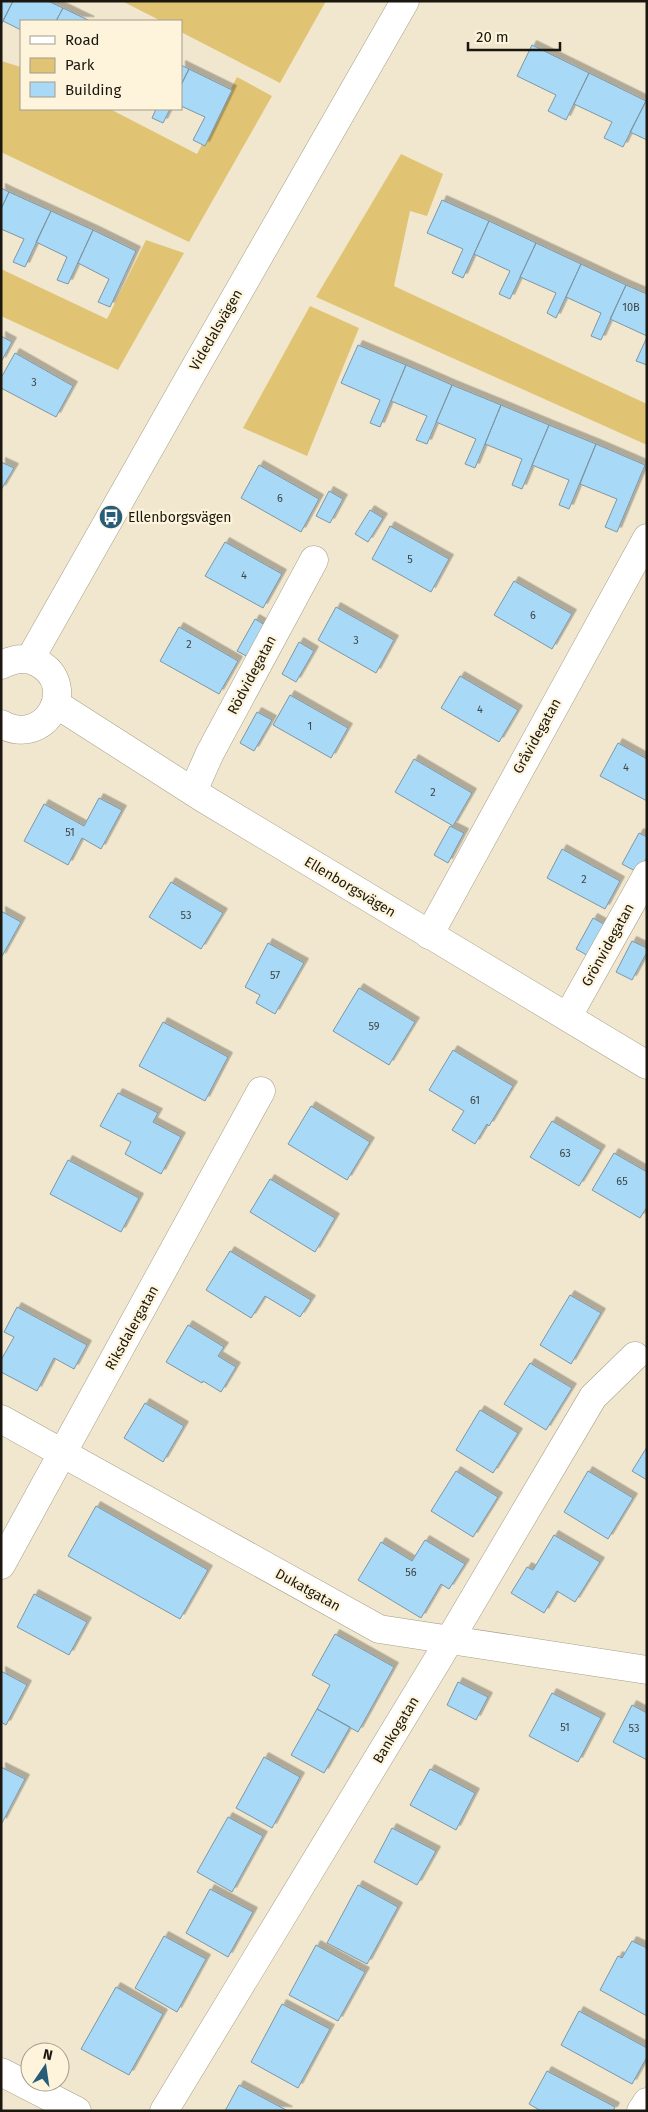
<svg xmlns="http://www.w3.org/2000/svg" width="648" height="2112" font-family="'Fira Sans',sans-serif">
<defs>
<filter id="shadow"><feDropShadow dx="4.5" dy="-4.5" stdDeviation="0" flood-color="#0004"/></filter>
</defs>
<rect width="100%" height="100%" fill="#f0e7ce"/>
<!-- green -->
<path fill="#e1c473" d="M122 1H326L280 83 181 32V21H161Z
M1 61 21 67V109H110L197 154 237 77 272 96 189 242 1 152Z
M401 154 443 174 427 216 410 211 394 286 647 404V445L316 297Z
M146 240 184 253 118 370 1 316V269L107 319Z
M310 306 359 328 307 456 243 428Z"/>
<!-- building -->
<path fill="#a8d9f6" stroke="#7e96a5" filter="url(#shadow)" d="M1 1H13L1 25Z
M13 1H48L63 8 56 21H21V30L3 21Z
M63 8 90 21H56Z
M532 45 589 73 566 120 548 111 556 95 517 76Z
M181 65 189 69 181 85Z
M189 69 232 90 205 146 193 140 205 117 181 106V85Z
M589 73 646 101 623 147 604 138 612 122 574 104Z
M646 101 647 102V140L630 132Z
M156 109H170L163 123 152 118Z
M1 188 9 192 1 209Z
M9 192 51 211 25 267 13 262 24 239 1 229V209Z
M442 200 489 221 463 278 452 273 463 249 427 233Z
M51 211 93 230 68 284 57 280 67 257 36 242Z
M489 221 536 243 510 299 499 294 510 271 474 254Z
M93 230 136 251 110 307 98 302 109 279 78 263Z
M536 243 581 264 556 318 547 313 556 293 520 277Z
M581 264 626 285 601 340 591 336 601 313 566 297Z
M626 285 647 294V336L610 319Z
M1 336 12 342 1 362Z
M647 337V365L636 361Z
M358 345 406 365 380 427 370 423 380 400 341 383Z
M15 353 73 386 56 417 1 388V378Z
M406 365 452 385 427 444 416 440 427 416 391 401Z
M452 385 501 405 475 468 465 464 476 439 436 422Z
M501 405 549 425 522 489 512 485 522 459 485 444Z
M549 425 596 444 569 509 559 505 569 480 532 465Z
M596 444 645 465 617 532 605 527 617 499 580 484Z
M1 462 14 468 1 490Z
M259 465 319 499 301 532 241 498Z
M329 491 343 499 330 523 316 516Z
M370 510 383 518 368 542 355 534Z
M390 526 449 559 431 592 372 559Z
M225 542 282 574 263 608 205 576Z
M514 581 572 614 552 649 494 615Z
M336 607 394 640 376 673 318 640Z
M255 619 270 628 252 659 237 651Z
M179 627 238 661 219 694 160 661Z
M299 642 314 651 296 682 282 674Z
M460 676 518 710 499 742 441 708Z
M290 695 348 728 331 758 273 725Z
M257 712 272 720 254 751 240 743Z
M618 743 647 759V801L600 776Z
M414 759 472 793 453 826 395 792Z
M99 798 122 810 101 849 82 838 68 865 24 841 44 804 84 826Z
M450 826 464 833 448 863 434 855Z
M639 833 647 837V857L639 873 622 864Z
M562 849 620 881 605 909 547 878Z
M171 882 223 913 201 949 149 917Z
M1 911 21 922 1 958Z
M593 918 609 927 592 958 576 949Z
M632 941 647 948V952L632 980 616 972Z
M268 943 304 963 275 1014 256 1003 260 995 245 987Z
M359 988 415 1022 389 1065 333 1031Z
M163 1022 228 1057 205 1101 139 1066Z
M453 1050 513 1086 489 1126 487 1124 475 1144 452 1130 464 1111 429 1090Z
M118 1093 158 1113 153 1122 181 1137 161 1174 125 1154 131 1142 100 1126Z
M311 1106 370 1142 347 1180 288 1144Z
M552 1121 601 1150 579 1186 530 1157Z
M614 1153 647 1172V1207L640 1218 592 1190Z
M68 1160 139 1198 121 1232 50 1194Z
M270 1179 335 1218 315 1252 250 1212Z
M230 1251 311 1300 300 1317 265 1296 251 1318 206 1290Z
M570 1295 601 1313 571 1364 540 1345Z
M17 1307 87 1345 74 1369 54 1358 37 1391 1 1372V1360L14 1337 4 1332Z
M188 1325 224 1347 218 1356 236 1367 221 1392 203 1381 202 1383 166 1362Z
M530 1363 572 1388 546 1430 504 1404Z
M145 1403 184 1426 163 1462 124 1438Z
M480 1410 518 1433 493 1473 456 1450Z
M647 1447V1480L632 1471Z
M456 1471 498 1497 473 1537 431 1511Z
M588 1471 633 1498 608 1539 564 1512Z
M96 1506 208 1570 180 1619 68 1556Z
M554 1535 600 1562 575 1602 557 1591 544 1613 511 1593 527 1567 533 1570Z
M425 1540 465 1564 449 1589 441 1584 421 1618 358 1580 381 1542 412 1561Z
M34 1594 87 1622 69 1655 17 1627Z
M335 1634 394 1667 358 1732 317 1709 330 1685 312 1675Z
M1 1671 27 1685 6 1725 1 1722Z
M458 1682 488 1697 476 1720 447 1705Z
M552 1693 601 1718 578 1762 529 1736Z
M632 1705 647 1713V1760L613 1742Z
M317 1709 350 1727 324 1773 291 1755Z
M264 1757 300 1777 272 1828 236 1808Z
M1 1767 25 1779 2 1823 1 1822Z
M430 1769 475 1793 456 1830 410 1805Z
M228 1817 263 1836 232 1892 197 1872Z
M392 1828 436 1851 417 1885 374 1862Z
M358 1885 398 1907 367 1964 327 1943Z
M210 1889 253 1912 228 1957 186 1933Z
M164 1936 206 1959 177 2012 135 1988Z
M632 1941 647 1948V2016L600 1990 618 1956 622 1958Z
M316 1945 365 1972 338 2021 289 1995Z
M116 1987 163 2014 129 2075 81 2049Z
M282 2004 330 2029 298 2088 251 2062Z
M579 2011 647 2048V2057L632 2084 561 2045Z
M547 2071 615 2107 613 2111H541L529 2104Z
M239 2085 288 2111H225Z"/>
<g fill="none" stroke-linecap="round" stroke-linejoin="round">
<!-- minor casing -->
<g stroke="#a69e86" stroke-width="29">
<path id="minor" d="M193 791 210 753 314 560
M429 935 647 538
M568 1016 647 875
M1 1419 379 1629 647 1670
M1 1565 261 1091
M1 2072 77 2111
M164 2111 437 1661 593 1397 635 1356
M641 2111 647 2102"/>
</g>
<!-- tertiary casing -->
<g stroke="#a69e86" stroke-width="29">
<path id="tertiary" d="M30 659 196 366 405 1
M1 665C14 659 25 656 38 663 80 685 46 749 1 724
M56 704 203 798 647 1065"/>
</g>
<!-- minor -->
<use href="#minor" stroke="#fff" stroke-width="28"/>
<!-- tertiary -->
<use href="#tertiary" stroke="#fff" stroke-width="28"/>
</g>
<!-- icons -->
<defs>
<g id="bus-disc" transform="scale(1.25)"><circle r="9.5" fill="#275d78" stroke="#fdf4db"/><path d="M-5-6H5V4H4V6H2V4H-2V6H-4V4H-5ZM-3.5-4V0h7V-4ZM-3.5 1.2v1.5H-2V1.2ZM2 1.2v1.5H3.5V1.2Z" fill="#fff"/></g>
</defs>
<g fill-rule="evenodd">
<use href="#bus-disc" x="111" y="517"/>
</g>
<g text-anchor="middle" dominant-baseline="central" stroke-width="4.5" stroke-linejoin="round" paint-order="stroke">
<!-- number labels -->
<g font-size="11" fill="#3e4849">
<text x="631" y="307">10B</text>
<text x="34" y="382">3</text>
<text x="280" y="498">6</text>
<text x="410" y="559">5</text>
<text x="244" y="575">4</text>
<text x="533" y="615">6</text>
<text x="356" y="640">3</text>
<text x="189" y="644">2</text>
<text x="480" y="709">4</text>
<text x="310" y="726">1</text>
<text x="626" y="767">4</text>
<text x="433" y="792">2</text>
<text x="70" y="832">51</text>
<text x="584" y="879">2</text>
<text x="186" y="915">53</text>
<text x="275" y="975">57</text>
<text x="374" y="1026">59</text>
<text x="475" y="1100">61</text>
<text x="565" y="1153">63</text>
<text x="622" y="1181">65</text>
<text x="411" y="1572">56</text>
<text x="565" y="1727">51</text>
<text x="634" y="1728">53</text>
</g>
<!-- street labels -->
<g font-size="14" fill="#1b170f" stroke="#fdf4db">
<text transform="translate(216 330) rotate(-60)">Videdalsvägen</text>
<text transform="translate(252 675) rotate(-62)">Rödvidegatan</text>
<text transform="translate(537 736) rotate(-61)">Gråvidegatan</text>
<text transform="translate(350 887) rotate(31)">Ellenborgsvägen</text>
<text transform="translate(608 945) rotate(-61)">Grönvidegatan</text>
<text transform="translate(132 1328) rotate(-61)">Riksdalergatan</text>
<text transform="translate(308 1590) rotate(29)">Dukatgatan</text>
<text transform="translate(396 1730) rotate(-59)">Bankogatan</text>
</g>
<!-- poi labels -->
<g font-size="14" fill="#1b170f" stroke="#fdf4db" text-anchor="start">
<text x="128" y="517">Ellenborgsvägen</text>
</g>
</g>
<!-- border -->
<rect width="648" height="2112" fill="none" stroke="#1b170f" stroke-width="5"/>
<!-- legend -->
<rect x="20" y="20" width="162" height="90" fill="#fdf4db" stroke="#a39c89"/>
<rect x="30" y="36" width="25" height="8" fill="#ffffff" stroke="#a39c89"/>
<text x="65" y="45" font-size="15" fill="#1b170f">Road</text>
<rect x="30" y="58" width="25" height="15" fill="#e1c473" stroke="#a39c89"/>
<text x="65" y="70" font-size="15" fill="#1b170f">Park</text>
<rect x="30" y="82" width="25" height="15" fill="#a8d9f6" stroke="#a39c89"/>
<text x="65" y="95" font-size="15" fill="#1b170f">Building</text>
<!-- north arrow -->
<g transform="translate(45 2067) rotate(13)"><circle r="24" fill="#fdf4db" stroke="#a39c89"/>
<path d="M0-4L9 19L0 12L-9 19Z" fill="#275d78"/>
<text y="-8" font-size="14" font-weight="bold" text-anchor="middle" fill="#1b170f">N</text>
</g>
<!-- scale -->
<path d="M468 42v8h92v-8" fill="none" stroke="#1b170f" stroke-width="2.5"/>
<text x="476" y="42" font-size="15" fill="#1b170f" stroke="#fdf4db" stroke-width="4" paint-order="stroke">20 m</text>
</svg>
